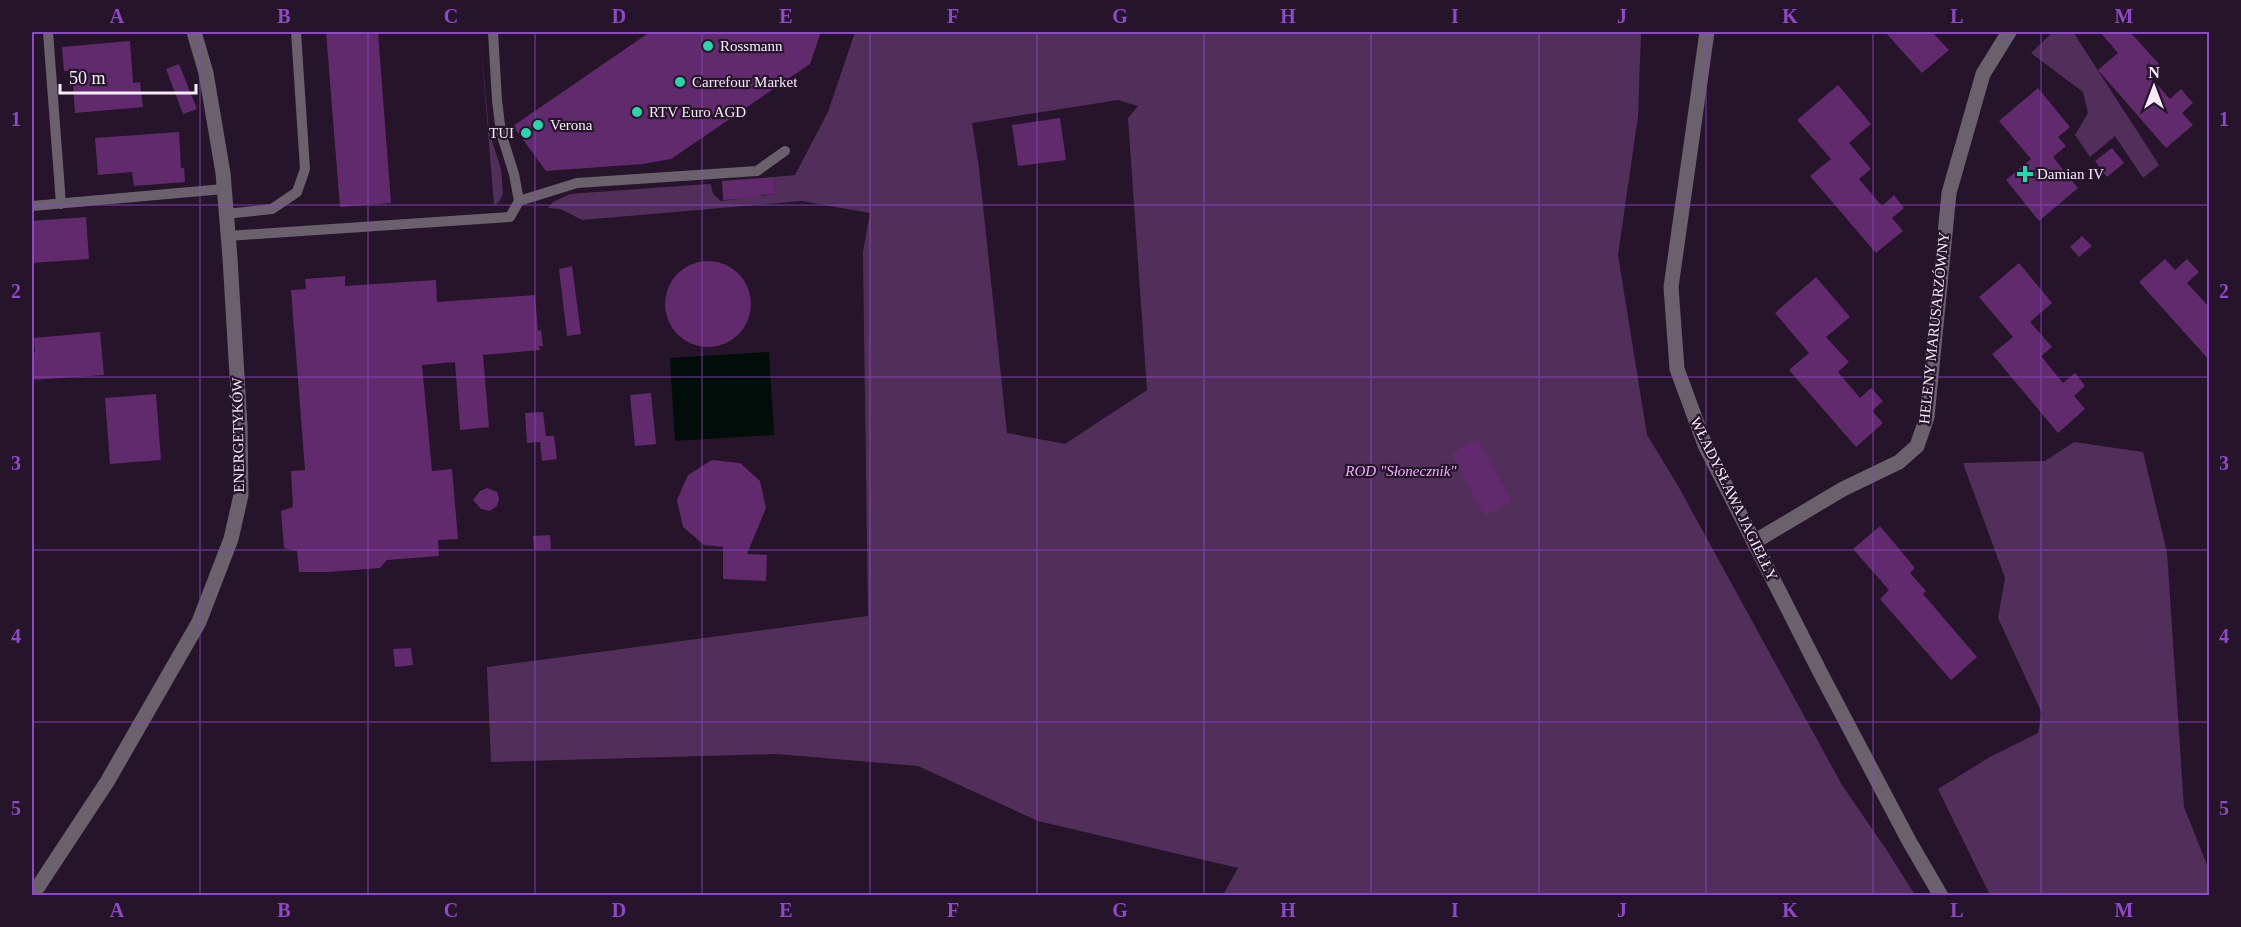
<svg xmlns="http://www.w3.org/2000/svg" width="2241" height="927" font-family="'Times New Roman',serif">
<rect width="100%" height="100%" fill="#26152a"/>
<!-- green -->
<path fill="#522f5b" fill-rule="evenodd" d="M480 32 489 132 501 169 503 194 498 203 494 205Z
M855 32H1641L1638 116 1618 255 1647 435 1677 484 1842 785 1888 852 1915 895H1223L1238 868 1038 821 918 766 777 754 491 762 487 667 868 616 863 252 870 213 802 201 582 220 561 209 548 208 553 202 570 194 708 184 711 185 713 194 721 201 775 194 774 177 795 175 828 112ZM1118 100 1138 106 1128 118 1147 390 1065 444 1007 433 979 168 972 123Z
M2053 32H2073L2159 165 2143 178 2115 136 2090 157 2075 135 2088 113 2083 92 2031 53Z
M2074 442 2143 452 2167 552 2184 807 2209 870V895H1990L1938 789 1990 757 2038 733 2042 713 1998 618 2005 578 1963 463 2045 461Z"/>
<!-- water -->
<path fill="#010d08" d="M769 352 774 435 675 441 670 358Z"/>
<!-- building -->
<path fill="#602a6c" d="M326 32H378L391 203 340 207Z
M650 32H821L810 64 671 159 642 164 546 171 513 126Z
M1885 32H1932L1949 50 1922 73Z
M2100 32H2130L2159 64 2148 74 2170 99 2181 89 2193 103 2182 113 2193 125 2166 148 2098 70 2118 53Z
M130 41 133 83 140 82 143 107 75 113 72 71H64L62 47Z
M179 64 197 109 183 114 166 69Z
M1838 85 1871 124 1849 143 1871 169 1859 179 1882 206 1894 195 1904 208 1892 218 1903 231 1876 253 1810 176 1831 159 1797 120Z
M2038 88 2070 127 2058 137 2066 146 2053 157 2078 188 2039 221 2006 180 2031 159 1999 121Z
M1060 118 1066 160 1018 166 1012 125Z
M179 132 181 168H184L185 182 134 186 132 172 98 175 95 138Z
M2112 148 2124 163 2107 177 2095 161Z
M774 177 775 194 761 195 762 197 723 200 722 181Z
M86 217 89 259 32 263V221Z
M2082 236 2092 246 2079 257 2070 247Z
M2165 259 2175 270 2187 259 2199 272 2187 283 2210 308V361L2139 282Z
M665 304a43 43 0 1 1 86 0a43 43 0 1 1-86 0Z
M2019 263 2052 303 2030 322 2052 347 2041 356 2063 383 2075 373 2085 386 2074 396 2085 409 2058 433 1992 354 2013 337 1979 297Z
M572 266 581 334 567 336 559 269Z
M345 276V286L436 280 437 302 535 295 538 331 541 330 543 346H539L540 350 483 355 489 427 460 430 455 362 422 365 432 471 452 469 458 539 438 540 439 556 387 560 380 568 328 572H299L297 551 284 548 281 511 293 507 291 471 305 470 291 290 306 289 305 279Z
M1816 277 1850 317 1826 337 1849 362 1838 372 1860 398 1871 388 1883 401 1872 411 1883 423 1856 447 1789 370 1809 353 1775 313Z
M100 332 104 375 32 380V353L35 352 34 338Z
M651 393 656 444 635 446 630 395Z
M156 394 161 460 110 464 105 398Z
M543 412 546 436H554L557 459 542 461 540 442 527 443 525 413Z
M1478 439 1512 502 1485 516 1451 454Z
M712 460 740 463 760 481 766 508 747 554 767 555 766 581 723 579V547L704 545 683 527 677 500 688 475Z
M487 488 497 492 499 499 497 506 490 511 481 509 473 500 480 491Z
M1880 526 1915 568 1910 573 1926 591 1923 594 1977 657 1951 680 1880 599 1889 590 1853 549Z
M550 535 551 549 534 550 533 536Z
M411 648 413 665 395 667 393 649Z"/>
<g fill="none" stroke-linecap="round" stroke-linejoin="round">
<!-- service -->
<path stroke="#6a616c" stroke-width="10" d="M48 32 61 204
M519 201 577 183 757 171 785 151
M32 206 224 189
M226 214 272 209 297 192 305 169 296 32
M228 236 510 217 519 201 514 174 501 133 497 100 493 32"/>
<!-- minor -->
<path stroke="#6a616c" stroke-width="15" d="M1754 542 1843 489 1899 462 1917 446 1927 417 1949 193 1983 74 2009 32"/>
<!-- tertiary -->
<path stroke="#6a616c" stroke-width="15" d="M1707 32 1671 287 1677 369 1705 445 1821 674 1909 841 1941 896
M32 896 107 782 199 622 231 539 241 495 240 426 230 258 223 173 206 73 194 32"/>
</g>
<!-- grid -->
<path fill="none" stroke="#8e49c8" stroke-width="1.5" stroke-opacity="0.55" d="M200 32V896M368 32V896M535 32V896M702 32V896M870 32V896M1037 32V896M1204 32V896M1371 32V896M1539 32V896M1706 32V896M1873 32V896M2041 32V896M32 205H2210M32 377H2210M32 550H2210M32 722H2210"/>
<!-- markers -->
<g fill="#2bd5ac" stroke="#26152a" stroke-width="2">
<circle cx="708" cy="46" r="6"/>
<circle cx="680" cy="82" r="6"/>
<circle cx="637" cy="112" r="6"/>
<circle cx="538" cy="125" r="6"/>
<circle cx="526" cy="133" r="6"/>
<path d="M2022 165h6v6h6v6h-6v6h-6v-6h-6v-6h6z"/>
</g>
<g text-anchor="middle" dominant-baseline="central" stroke-width="4.5" stroke-linejoin="round" paint-order="stroke">
<!-- poi labels -->
<g font-size="15" fill="#f7ebfa" stroke="#26152a" text-anchor="start">
<text x="720" y="46">Rossmann</text>
<text x="692" y="82">Carrefour Market</text>
<text x="649" y="112">RTV Euro AGD</text>
<text x="550" y="125">Verona</text>
<text x="514" y="133" text-anchor="end">TUI</text>
<text x="2037" y="174">Damian IV</text>
</g>
<!-- street labels -->
<g font-size="15" fill="#f7ebfa" stroke="#26152a">
<text transform="translate(1934 328) rotate(-84)">HELENY MARUSARZÓWNY</text>
<text transform="translate(238 435) rotate(-91)">ENERGETYKÓW</text>
<text transform="translate(1734 499) rotate(64)">WŁADYSŁAWA JAGIEŁŁY</text>
</g>
<!-- park labels -->
<g font-size="15" font-style="italic" fill="#ecb0fb" stroke="#26152a">
<text x="1401" y="471">ROD "Słonecznik"</text>
</g>
</g>
<!-- border -->
<rect width="2241" height="927" fill="none" stroke="#26152a" stroke-width="66"/>
<!-- north arrow -->
<g transform="translate(2154 87)" stroke="#26152a" stroke-width="4.5" paint-order="stroke">
<path d="M0-4.5L10 22L0 15L-10 22Z" fill="#f7ebfa"/>
<text y="-9" font-size="16" font-weight="bold" text-anchor="middle" fill="#f7ebfa">N</text>
</g>
<!-- scale -->
<path d="M60 84v9h136v-9" fill="none" stroke="#f7ebfa" stroke-width="3"/>
<text x="69" y="84" font-size="18" fill="#f7ebfa" stroke="#26152a" stroke-width="4.5" paint-order="stroke">50 m</text>
<rect x="33" y="33" width="2175" height="861" fill="none" stroke="#8e49c8" stroke-width="2"/>
<g font-size="20" text-anchor="middle" font-weight="bold" fill="#8e49c8">
<text x="117" y="23">A</text>
<text x="284" y="23">B</text>
<text x="451" y="23">C</text>
<text x="619" y="23">D</text>
<text x="786" y="23">E</text>
<text x="953" y="23">F</text>
<text x="1120" y="23">G</text>
<text x="1288" y="23">H</text>
<text x="1455" y="23">I</text>
<text x="1622" y="23">J</text>
<text x="1790" y="23">K</text>
<text x="1957" y="23">L</text>
<text x="2124" y="23">M</text>
<text x="16" y="126">1</text>
<text x="2224" y="126">1</text>
<text x="16" y="298">2</text>
<text x="2224" y="298">2</text>
<text x="16" y="470">3</text>
<text x="2224" y="470">3</text>
<text x="16" y="643">4</text>
<text x="2224" y="643">4</text>
<text x="16" y="815">5</text>
<text x="2224" y="815">5</text>
<text x="117" y="917">A</text>
<text x="284" y="917">B</text>
<text x="451" y="917">C</text>
<text x="619" y="917">D</text>
<text x="786" y="917">E</text>
<text x="953" y="917">F</text>
<text x="1120" y="917">G</text>
<text x="1288" y="917">H</text>
<text x="1455" y="917">I</text>
<text x="1622" y="917">J</text>
<text x="1790" y="917">K</text>
<text x="1957" y="917">L</text>
<text x="2124" y="917">M</text>
</g>
</svg>
